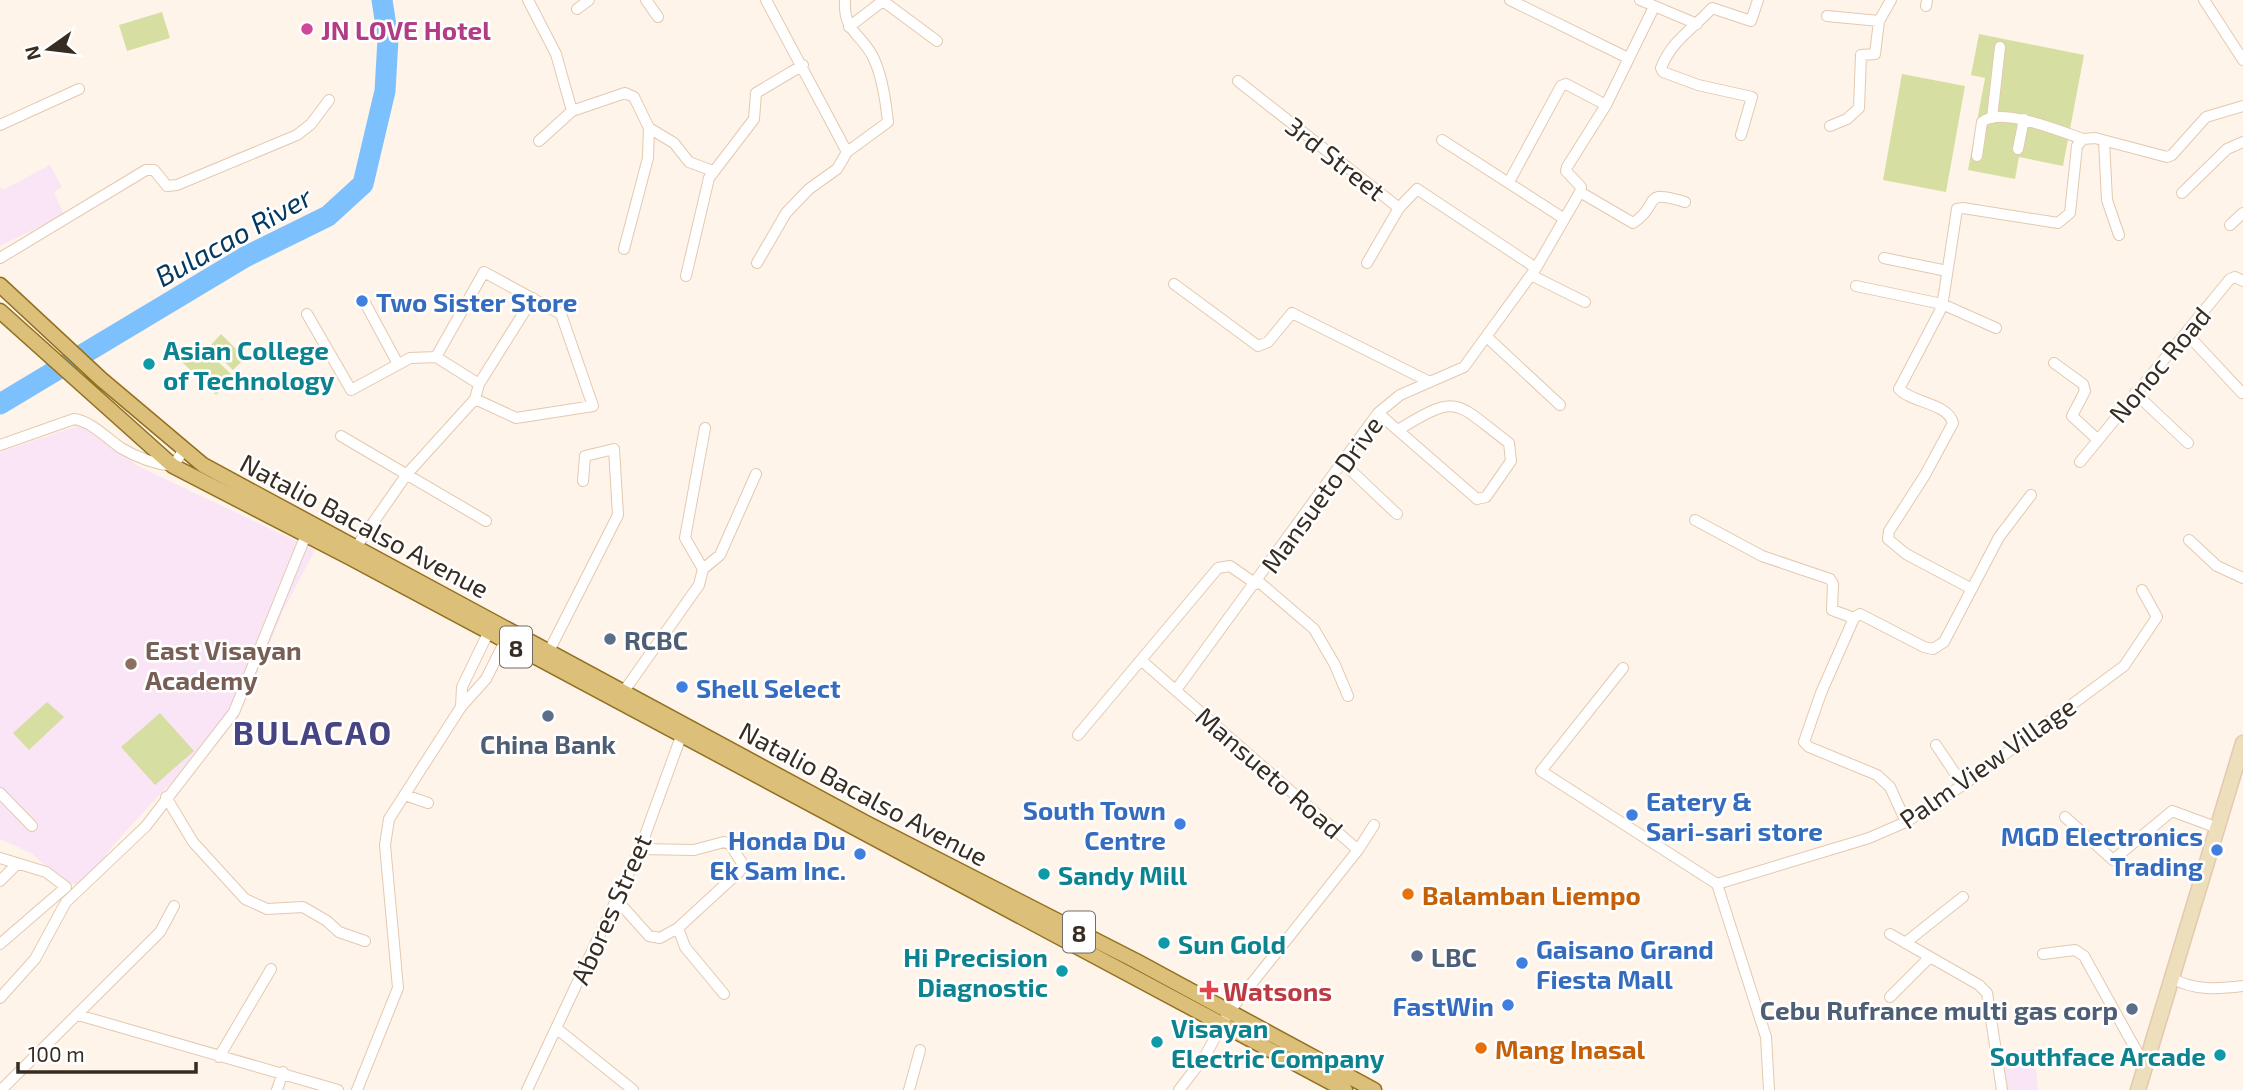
<svg xmlns="http://www.w3.org/2000/svg" width="2243" height="1090" font-family="'Exo 2',sans-serif">
<rect width="100%" height="100%" fill="#fff4e9"/>
<!-- education -->
<path fill="#f9e5f5" d="M50 165 62 187 54 192 64 215 0 246V187L3 190Z
M83 424 138 466 315 550 284 609 238 719 160 794 111 848 85 885 65 883 31 853 0 839V452Z
M2034 1049 2038 1090H2007L2004 1052Z"/>
<!-- green -->
<path fill="#d6dfa1" d="M162 12 170 38 127 51 119 25Z
M1979 34 2084 55 2063 166 2019 157 2015 179 1968 170 1985 78 1971 75Z
M1902 74 1965 86 1946 192 1883 180Z
M221 334 245 358 233 370 209 347Z
M199 343 234 377 216 395 181 361Z
M47 702 64 717 29 750 13 733Z
M160 713 194 751 155 785 121 747Z"/>
<g fill="none" stroke-linecap="round" stroke-linejoin="round">
<!-- river -->
<path stroke="#7dc0fe" stroke-width="21" d="M0 404 245 257 328 216 363 184 385 91 388 39 382 0"/>
<!-- minor casing -->
<g stroke="#e3c9af" stroke-width="12">
<path id="minor" d="M528 0 556 54 572 111
M646 0 658 17
M766 0 847 152
M1510 0 1628 58
M1640 0 1697 24
M2204 0 2243 60
M883 1 937 41
M1926 6 1927 0
M577 9 589 0
M1827 16 1879 21
M849 27 884 0
M1238 81 1399 208
M1992 118 2000 47
M0 125 79 89
M1830 126 1847 119 1859 108 1861 55 1875 54 1879 21 1891 0
M1741 135 1752 97 1698 85 1663 72 1661 68C1672 40 1692 30 1712 8L1751 21 1758 0
M1442 140 1563 218
M539 141 572 111 625 93 634 97 649 128 674 143 689 162 713 171
M2104 141 2107 200 2119 235
M2018 149 2024 119
M1977 156 1982 122C2001 106 2062 132 2083 139
M1509 182 1561 86 1566 84 1606 105
M1580 192 1633 223C1662 205 1639 188 1685 202
M2182 193 2227 149 2243 142
M2230 225 2243 213
M624 249 648 158 649 128
M0 258 146 170H154L167 186 177 185 297 135 311 124 329 100
M1884 258 1947 271
M757 263 786 213 809 189 837 169 847 152 888 122C886 103 882 75 873 57 861 33 843 32 845 0
M1367 263 1399 208 1417 189 1536 268
M1531 275 1585 302
M686 276 709 178 754 119 756 93 803 65
M1174 284 1258 346 1268 342 1292 313 1430 382
M1856 286 1942 304 1996 328
M364 301 398 364
M307 314 351 390 410 358 436 357 479 384
M2187 334 2242 393
M1488 338 1560 405
M436 357 484 272 561 314 593 406 516 418 475 399
M2054 363 2083 384 2085 391 2072 416 2097 439
M2135 393 2188 443
M1378 413 1477 499 1486 497 1511 461 1509 443C1454 402 1460 392 1398 430
M341 436 486 521
M0 445 74 419C93 422 106 438 121 448 138 458 154 464 173 466L183 451
M2080 462 2230 279 2235 277 2243 281
M1343 463 1397 514
M1695 520 1762 556 1830 579 1833 584 1832 610 1854 618
M2189 540 2217 566 2243 578
M352 553 407 474 475 399 479 384 533 298
M703 569 720 555 756 474
M1258 581 1314 629 1335 665 1348 696
M1972 589 1906 554 1888 539 1889 531 1925 475 1953 423C1948 403 1912 403 1899 389L1942 307 1957 209 1963 208 2058 223 2070 213 2077 146 2083 139 2095 138 2167 157 2172 155 2206 117 2243 106
M549 651 618 515 614 449 585 456 583 481
M1142 661 1358 850
M1623 668 1541 771 1717 884 1766 1037 1769 1090
M1176 690 1378 413 1400 395 1464 367 1536 268 1580 192 1581 187 1566 171 1567 167 1606 105 1654 7
M624 691 699 585 703 569 685 538 705 428
M461 707 462 687 491 627
M1078 735 1218 568 1230 566 1256 584
M1936 745 1963 785
M0 793 32 826
M405 795 428 803
M166 797 193 842 245 899 267 909 303 907 327 921 339 932 365 941
M2065 817 2113 860 2172 811 2218 828
M1906 822 1890 787 1877 775 1809 747 1804 742 1821 693 1854 618 1860 614 1924 647 1933 649 1944 642 1999 537 2031 495
M0 858 46 872 66 887 0 944
M0 881 16 865
M1717 884 1869 838 1906 822 1963 785 2124 666 2157 617 2142 590
M615 898 649 936 660 938 678 928 740 871 742 863 730 844 724 842 694 850 640 849
M678 928 685 947 724 994
M1890 934 1979 985 1987 993 2002 1090
M1905 943 1963 897
M2043 954 2075 950 2084 956 2145 1066
M2172 978C2193 991 2220 989 2243 986
M1890 997 1929 958
M0 998 35 959 66 902 146 826 234 712 306 535
M78 1015 338 1090
M556 1028 633 1090
M219 1057 271 969
M1 1090 160 932 174 906
M277 1090 283 1072
M357 1090 398 988 385 845 389 819 461 707 486 679 508 635
M527 1090 640 849 683 731
M909 1090 920 1050
M1179 1090 1205 1056 1229 1012 1358 850 1374 825"/>
</g>
<!-- secondary casing -->
<g stroke="#e3c9af" stroke-width="17">
<path id="secondary" d="M2138 1090 2243 743"/>
</g>
<!-- primary casing -->
<g stroke="#937021" stroke-width="17">
<path id="primary" d="M0 285 101 379 203 465 864 822 1136 961 1374 1090
M0 311 173 466 349 557 1345 1090"/>
</g>
<!-- minor -->
<use href="#minor" stroke="#fff" stroke-width="10"/>
<!-- secondary -->
<use href="#secondary" stroke="#eddfbc" stroke-width="14"/>
<!-- primary -->
<use href="#primary" stroke="#dcbf79" stroke-width="14"/>
</g>
<!-- markers -->
<circle fill="#d1479c" stroke="#fff" stroke-width="2.5" cx="307" cy="29" r="7"/>
<g fill="#3f7fe0" stroke="#fff" stroke-width="2.5">
<circle cx="362" cy="301" r="7"/>
<circle cx="682" cy="687" r="7"/>
<circle cx="1632" cy="815" r="7"/>
<circle cx="1180" cy="824" r="7"/>
<circle cx="2217" cy="850" r="7"/>
<circle cx="860" cy="854" r="7"/>
<circle cx="1522" cy="963" r="7"/>
<circle cx="1508" cy="1005" r="7"/>
</g>
<g fill="#0f9aa8" stroke="#fff" stroke-width="2.5">
<circle cx="149" cy="364" r="7"/>
<circle cx="1044" cy="874" r="7"/>
<circle cx="1164" cy="943" r="7"/>
<circle cx="1062" cy="971" r="7"/>
<circle cx="1157" cy="1042" r="7"/>
<circle cx="2220" cy="1055" r="7"/>
</g>
<g fill="#5c6f8a" stroke="#fff" stroke-width="2.5">
<circle cx="610" cy="639" r="7"/>
<circle cx="548" cy="716" r="7"/>
<circle cx="1417" cy="956" r="7"/>
<circle cx="2132" cy="1009" r="7"/>
</g>
<circle fill="#8d6e63" stroke="#fff" stroke-width="2.5" cx="131" cy="664" r="7"/>
<g fill="#e8710a" stroke="#fff" stroke-width="2.5">
<circle cx="1408" cy="894" r="7"/>
<circle cx="1481" cy="1048" r="7"/>
</g>
<path fill="#e0444e" stroke="#fff" stroke-width="2.5" d="M1205.5 979.5h7v7h7v7h-7v7h-7v-7h-7v-7h7z"/>
<g text-anchor="middle" dominant-baseline="central" stroke-width="5" stroke-linejoin="round" paint-order="stroke">
<!-- shield labels -->
<g fill="#fff" stroke="#736b64" stroke-width="2">
<rect x="500" y="626.5" width="32" height="41" rx="5"/>
<rect x="1063" y="911.5" width="32" height="41" rx="5"/>
</g>
<g font-size="24" font-weight="bold" fill="#372c22">
<text x="516" y="647">8</text>
<text x="1079" y="932">8</text>
</g>
<!-- hotel labels -->
<g font-size="26" font-weight="bold" fill="#b23c85" stroke="#fff" text-anchor="start">
<text x="321" y="29">JN LOVE Hotel</text>
</g>
<!-- street labels -->
<g font-size="26" fill="#372c22" stroke="#fff">
<text transform="translate(1336 158) rotate(38)">3rd Street</text>
<text transform="translate(2159 364) rotate(-50)">Nonoc Road</text>
<text transform="translate(1321 494) rotate(-54)">Mansueto Drive</text>
<text transform="translate(365 525) rotate(28)">Natalio Bacalso Avenue</text>
<text transform="translate(1987 762) rotate(-35)">Palm View Village</text>
<text transform="translate(1270 772) rotate(41)">Mansueto Road</text>
<text transform="translate(864 793) rotate(28)">Natalio Bacalso Avenue</text>
<text transform="translate(610 909) rotate(-66)">Abores Street</text>
</g>
<!-- shop labels -->
<g font-size="26" font-weight="bold" fill="#366cbe" stroke="#fff" text-anchor="start">
<text x="376" y="301">Two Sister Store</text>
<text x="696" y="687">Shell Select</text>
<text x="1646" y="800">Eatery &amp;<tspan x="1646" dy="30">Sari-sari store</tspan></text>
<text x="1166" y="809" text-anchor="end">South Town<tspan x="1166" dy="30">Centre</tspan></text>
<text x="2203" y="835" text-anchor="end">MGD Electronics<tspan x="2203" dy="30">Trading</tspan></text>
<text x="846" y="839" text-anchor="end">Honda Du<tspan x="846" dy="30">Ek Sam Inc.</tspan></text>
<text x="1536" y="948">Gaisano Grand<tspan x="1536" dy="30">Fiesta Mall</tspan></text>
<text x="1494" y="1005" text-anchor="end">FastWin</text>
</g>
<!-- culture labels -->
<g font-size="26" font-weight="bold" fill="#0d838f" stroke="#fff" text-anchor="start">
<text x="163" y="349">Asian College<tspan x="163" dy="30">of Technology</tspan></text>
<text x="1058" y="874">Sandy Mill</text>
<text x="1178" y="943">Sun Gold</text>
<text x="1048" y="956" text-anchor="end">Hi Precision<tspan x="1048" dy="30">Diagnostic</tspan></text>
<text x="1171" y="1027">Visayan<tspan x="1171" dy="30">Electric Company</tspan></text>
<text x="2206" y="1055" text-anchor="end">Southface Arcade</text>
</g>
<!-- service labels -->
<g font-size="26" font-weight="bold" fill="#4e5e75" stroke="#fff" text-anchor="start">
<text x="624" y="639">RCBC</text>
<text x="548" y="743" text-anchor="middle">China Bank</text>
<text x="1431" y="956">LBC</text>
<text x="2118" y="1009" text-anchor="end">Cebu Rufrance multi gas corp</text>
</g>
<!-- education labels -->
<g font-size="26" font-weight="bold" fill="#785e54" stroke="#fff" text-anchor="start">
<text x="145" y="649">East Visayan<tspan x="145" dy="30">Academy</tspan></text>
</g>
<!-- food labels -->
<g font-size="26" font-weight="bold" fill="#c56008" stroke="#fff" text-anchor="start">
<text x="1422" y="894">Balamban Liempo</text>
<text x="1495" y="1048">Mang Inasal</text>
</g>
<!-- health labels -->
<g font-size="26" font-weight="bold" fill="#be3a42" stroke="#fff" text-anchor="start">
<text x="1223" y="990">Watsons</text>
</g>
<!-- water labels -->
<g font-size="28" font-style="italic" fill="#053960" stroke="#fff">
<text transform="translate(233 236) rotate(-29)">Bulacao River</text>
</g>
<!-- district labels -->
<g font-size="33" font-weight="bold" letter-spacing="2" fill="#464481" stroke="#fff">
<text x="313" y="732">BULACAO</text>
</g>
</g>
<!-- north arrow -->
<g transform="translate(49 49) rotate(256)" stroke="#ffffff" stroke-width="5" paint-order="stroke">
<path d="M0-5L12 26L0 18L-12 26Z" fill="#372c22"/>
<text y="-10" font-size="19" font-weight="bold" text-anchor="middle" fill="#372c22">N</text>
</g>
<!-- scale -->
<path d="M18 1062v10h178v-10" fill="none" stroke="#372c22" stroke-width="3.5"/>
<text x="28" y="1062" font-size="21" fill="#372c22" stroke="#ffffff" stroke-width="5" paint-order="stroke">100 m</text>
</svg>
